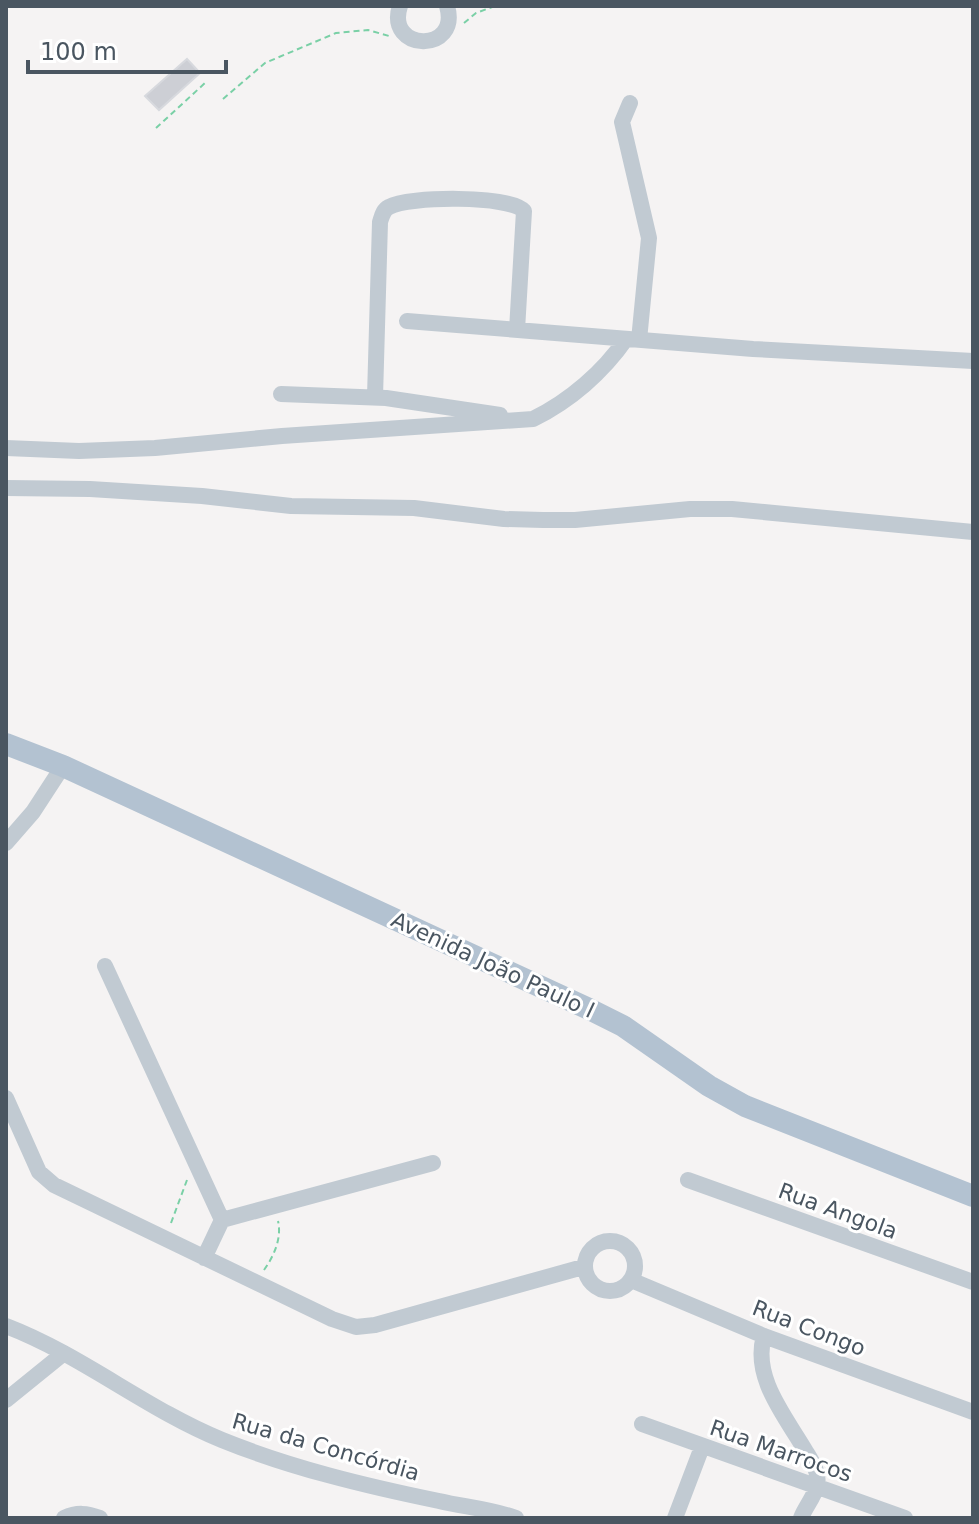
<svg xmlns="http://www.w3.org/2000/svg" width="979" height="1524" font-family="'DejaVu Sans',sans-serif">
<rect width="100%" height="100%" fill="#f5f3f3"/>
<!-- building -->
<path fill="#cdcfd5" stroke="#d7d9de" stroke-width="2" d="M187 59 200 73 159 110 145 96Z"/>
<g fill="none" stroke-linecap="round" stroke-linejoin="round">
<!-- path -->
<path stroke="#7ad0a6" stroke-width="2" stroke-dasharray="6 4" stroke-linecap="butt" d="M464 23 476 13 495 6
M223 99 265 63 336 33 368 30 389 36
M156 128 205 83
M171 1223 187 1180
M264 1270C274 1256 282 1238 278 1221"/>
<!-- minor -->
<path stroke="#c1cad2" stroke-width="16" d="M400 6C385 52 461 54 447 6
M630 103 622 122 649 238 639 340
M407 321 753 349 973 361
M281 394 386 398 500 415
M375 397 380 222C382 216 383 210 389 207 408 196 510 195 524 211L517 330
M6 448 79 451 155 448 282 436 533 419C570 401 603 372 626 339
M6 488 90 489 202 496 291 506 414 508 504 519 543 520H575L690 509H732L973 532
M6 843 33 812 63 766
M105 966 222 1220 433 1163
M6 1098 39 1172 54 1185 332 1319 356 1327 375 1325 583 1267
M688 1180 973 1282
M585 1266a25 25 0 1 1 50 0a25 25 0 1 1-50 0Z
M204 1258 222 1220
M631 1280 764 1336 973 1412
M6 1326C82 1355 146 1409 222 1440 291 1468 366 1486 439 1501 465 1507 491 1509 516 1518
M764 1336C752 1377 785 1416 805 1450 811 1460 820 1472 817 1485 815 1496 805 1507 801 1518
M6 1400 64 1353
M642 1424 905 1518
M64 1518C77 1512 87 1513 100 1518
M675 1518 702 1447"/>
<!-- major -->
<path stroke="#b3c2d1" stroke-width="22" d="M6 744 63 766 589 1009 623 1026 709 1086 745 1106 973 1196"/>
</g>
<g text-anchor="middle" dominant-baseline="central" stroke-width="6" stroke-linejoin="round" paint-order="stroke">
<!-- street labels -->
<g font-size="22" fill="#4a5661" stroke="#fff">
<text transform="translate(493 965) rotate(25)">Avenida João Paulo I</text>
<text transform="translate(838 1211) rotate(20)">Rua Angola</text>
<text transform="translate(809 1328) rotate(21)">Rua Congo</text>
<text transform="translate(326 1447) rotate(16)">Rua da Concórdia</text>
<text transform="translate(781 1451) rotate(19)">Rua Marrocos</text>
</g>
</g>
<!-- border -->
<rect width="979" height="1524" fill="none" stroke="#4a5661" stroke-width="16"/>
<!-- scale -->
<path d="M28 60v12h198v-12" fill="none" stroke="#4a5661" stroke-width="4"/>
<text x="40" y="60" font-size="24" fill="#4a5661" stroke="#ffffff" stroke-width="6" paint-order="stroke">100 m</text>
</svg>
